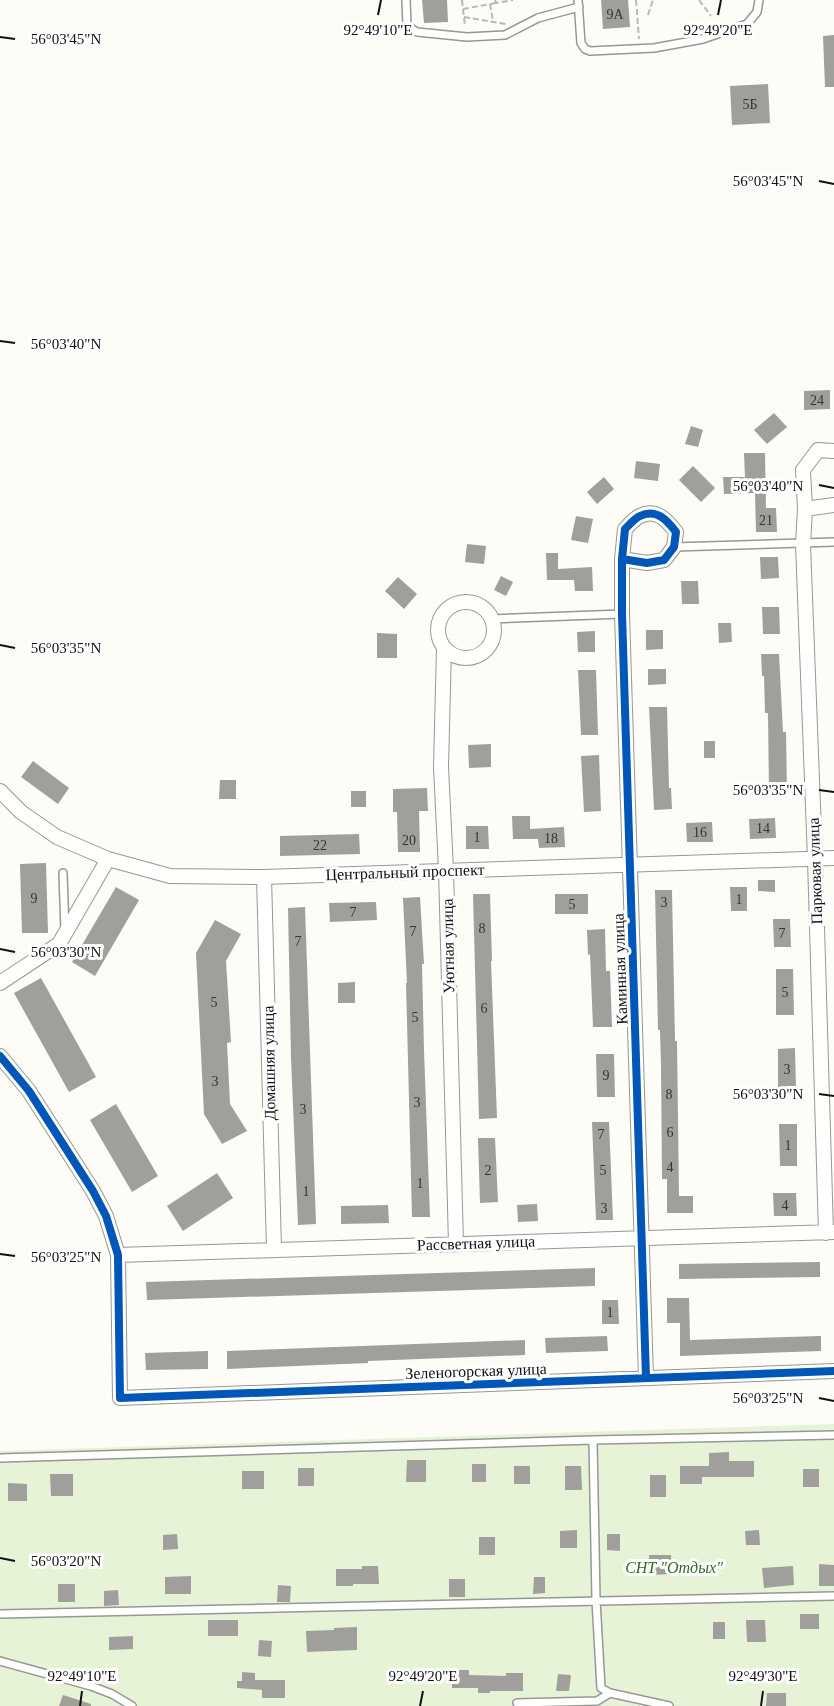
<svg xmlns="http://www.w3.org/2000/svg" width="834" height="1706" font-family="'Times New Roman',serif">
<rect width="100%" height="100%" fill="#fdfcf7"/>
<!-- green -->
<path fill="#e7f3d7" d="M834 1424V1706H0V1451Z"/>
<!-- building -->
<path fill="#a19f9c" d="M422 0H447L448 22 424 23Z
M601 0H628L630 27 603 29Z
M834 35V87H825L823 36Z
M768 84 770 123 732 125 730 86Z
M830 390V409L804 410V391Z
M774 413 787 427 767 444 754 430Z
M691 426 703 430 698 447 685 444Z
M744 453H765L766 508H776L777 532H756L755 493 724 494 723 477H745Z
M636 461 660 464 658 481 634 478Z
M693 466 715 488 701 502 679 480Z
M604 477 614 489 597 504 587 492Z
M576 516 593 519 588 543 571 540Z
M467 544 486 546 484 564 465 562Z
M546 553H558V569L592 567 593 591H575L574 580H547Z
M760 557H778L779 578 761 579Z
M501 576 513 582 506 596 494 590Z
M398 577 417 594 404 609 385 591Z
M681 581H698L699 604H682Z
M762 607H779L780 634H763Z
M718 623H731L732 642 719 643Z
M646 630H663V649L646 650Z
M595 631V652H578L577 632Z
M377 633 397 634V658H377Z
M761 654H779L783 732H786L787 792 769 793 768 713H765L764 676H762Z
M648 669H666V684L648 685Z
M578 670H596L598 735H581Z
M649 707H667L669 788H671L672 809 654 810Z
M704 741H715V758H704Z
M491 744V767L469 768 468 745Z
M599 755 601 811 584 812 581 756Z
M33 761 69 788 58 804 21 777Z
M220 780H236V799H219Z
M427 788 428 811H419L420 852H398L397 812H393V789Z
M351 791H366V807H351Z
M512 816H530V829L564 827 565 847 539 848 538 839H513Z
M775 818 776 838 750 839 749 819Z
M712 822 713 842H687L686 823Z
M466 826H488L489 849H466Z
M359 834 360 854 280 856V836Z
M46 863 48 933H22L20 864Z
M758 880H775V892L758 891Z
M116 887 139 900 95 976 72 962Z
M730 887H747V911H731Z
M655 890H672L675 1041H677L679 1196H693V1213H667V1179H662L661 1065 660 1030H658Z
M473 894H490L492 961H491L497 1118 479 1119Z
M555 894H588V914H555Z
M420 897 424 964H422L424 1050 430 1217H412L406 983H407L403 898Z
M376 902 377 920 330 922 329 903Z
M305 907 316 1224 298 1225 291 1058 288 908Z
M773 919H790L791 947H774Z
M215 920 241 934 226 961 231 1042 227 1043 230 1104 247 1131 222 1144 204 1114 196 953Z
M605 929 606 971H610L612 1027H593L590 954 588 955 587 930Z
M776 969H793L794 1015H776Z
M41 978 96 1077 69 1092 14 993Z
M355 982V1003H338V983Z
M795 1048 796 1089H778V1049Z
M596 1054H614L615 1097H597Z
M116 1104 158 1176 132 1192 90 1120Z
M592 1122H609L613 1220H596Z
M779 1124H797V1166H780Z
M478 1138H495L498 1202 480 1203Z
M217 1173 233 1198 183 1231 167 1206Z
M773 1193H796L797 1216H774Z
M537 1204 538 1221 518 1222 517 1205Z
M388 1205 389 1223 341 1224V1206Z
M820 1262V1277L679 1279V1264Z
M595 1268V1286L147 1300 146 1282Z
M667 1298H689L690 1340 821 1336V1351L680 1356V1323H667Z
M602 1300H618L619 1324H602Z
M607 1336 608 1351 546 1353 545 1338Z
M525 1340V1355L368 1361V1363L227 1369V1351Z
M208 1351V1369L146 1370 145 1353Z
M729 1452V1461H754V1477H702V1484H680V1466H709V1453Z
M407 1460H426V1482H406Z
M472 1464H486V1482H472Z
M514 1466H530V1484H514Z
M565 1466H581L582 1490H565Z
M298 1468H314V1486H298Z
M803 1469H819V1487H803Z
M242 1471H264V1489H242Z
M50 1474H73V1496H51Z
M650 1475H666V1497H650Z
M8 1483 27 1484V1501H8Z
M577 1530V1548H560V1531Z
M759 1530 760 1545H746L745 1531Z
M177 1534 178 1549 163 1550V1535Z
M607 1534H620V1551L607 1550Z
M479 1537H495V1555H479Z
M649 1555H671L672 1574 650 1575Z
M819 1564 834 1565V1586H819Z
M362 1566H378L379 1584H353V1586H336V1569H362Z
M793 1566 794 1585 764 1588 762 1568Z
M191 1576V1594H165V1577Z
M534 1577H545V1593L533 1594Z
M449 1579H465V1597H449Z
M58 1584H75V1602H58Z
M278 1585 291 1586 290 1602H277Z
M118 1590 119 1605 104 1606V1591Z
M800 1614H819V1629H800Z
M208 1620H238V1636H208Z
M746 1620H765L766 1642H747Z
M713 1622H725V1639H713Z
M357 1627V1650L307 1652 306 1631 334 1630V1628Z
M133 1636V1649L109 1650V1637Z
M259 1640 272 1641 271 1657 258 1656Z
M452 1670H469V1675L506 1676V1673H523V1691H490V1693H478V1688H452Z
M242 1672 255 1673V1680H285V1698H262V1690L237 1688V1681H242Z
M558 1674 571 1675 569 1691H556Z
M767 1693H786V1706H766Z
M63 1695 91 1704V1706H59Z"/>
<g fill="none" stroke-linecap="round" stroke-linejoin="round">
<!-- service casing -->
<g stroke="#979795" stroke-width="10">
<path id="service" d="M406 0 407 26 417 32 467 37 505 35 538 18 579 7
M578 0 581 43 585 49 590 51 654 48 703 39 747 24 757 12 759 0
M674 547 834 542
M491 619 622 614
M63 873 65 930
M593 1440 596 1600 601 1688 610 1693
M0 1458 593 1440 834 1435
M0 1614 834 1596
M0 1661 91 1686 112 1694 132 1706
M517 1703 597 1701 610 1693 669 1706"/>
</g>
<!-- minor casing -->
<g stroke="#979795" stroke-width="16">
<path id="minor" d="M805 509 834 505
M622 559 647 563 664 560 674 547 676 532C667 520 656 508 640 516 635 518 629 525 625 529L622 559V614L646 1378
M438 630a28 28 0 1 1 56 0a28 28 0 1 1-56 0Z
M444 648 441 767 446 870 456 1244
M0 791 21 812 57 837 108 859 170 876 264 877 834 858
M264 877 274 1249
M0 983 59 944 108 859
M0 1056 29 1091 93 1191 106 1216 118 1255 120 1398 834 1371
M826 1233 815 859 803 544 805 509 803 470 818 450 834 451
M118 1255 834 1232"/>
</g>
<!-- path -->
<path stroke="#b9b9b8" stroke-width="2" stroke-dasharray="6 3" stroke-linecap="butt" d="M462 0 465 27
M495 0 496 3 513 0
M636 0 639 39
M699 0 711 16
M490 4 493 21
M463 9 496 3
M648 15 653 0
M464 17 506 24"/>
<!-- service -->
<use href="#service" stroke="#fffffe" stroke-width="7"/>
<!-- minor -->
<use href="#minor" stroke="#fffffe" stroke-width="14"/>
<!-- cycleway casing -->
<g stroke="#fff" stroke-width="11">
<path id="cycleway" d="M622 559 647 563 664 560 674 547 676 532C667 520 656 508 640 516 635 518 629 525 625 529L622 559V614L646 1378
M0 1056 29 1091 93 1191 106 1216 118 1255 120 1398 834 1371"/>
</g>
<!-- cycleway -->
<use href="#cycleway" stroke="#0057b8" stroke-width="8"/>
</g>
<!-- ticks -->
<path fill="none" stroke="#111" stroke-width="2" d="M378 15 381 0M718 15 721 0M0 37 15 39M819 181 834 184M0 341 15 343M819 485 834 488M0 645 15 648M819 790 834 792M0 949 15 952M819 1094 834 1096M0 1254 15 1256M819 1398 834 1401M0 1558 15 1561M80 1706 82 1691M420 1706 423 1691M761 1706 763 1691"/>
<g text-anchor="middle" dominant-baseline="central" stroke-width="6" stroke-linejoin="round" paint-order="stroke">
<!-- number labels -->
<g font-size="14" fill="#353434">
<text x="615" y="14">9А</text>
<text x="750" y="104">5Б</text>
<text x="817" y="400">24</text>
<text x="766" y="520">21</text>
<text x="763" y="828">14</text>
<text x="700" y="832">16</text>
<text x="477" y="837">1</text>
<text x="551" y="838">18</text>
<text x="409" y="840">20</text>
<text x="320" y="845">22</text>
<text x="34" y="898">9</text>
<text x="739" y="899">1</text>
<text x="664" y="902">3</text>
<text x="572" y="904">5</text>
<text x="353" y="912">7</text>
<text x="482" y="928">8</text>
<text x="413" y="931">7</text>
<text x="782" y="933">7</text>
<text x="298" y="941">7</text>
<text x="785" y="992">5</text>
<text x="214" y="1002">5</text>
<text x="484" y="1008">6</text>
<text x="415" y="1017">5</text>
<text x="787" y="1069">3</text>
<text x="606" y="1075">9</text>
<text x="215" y="1081">3</text>
<text x="669" y="1094">8</text>
<text x="417" y="1102">3</text>
<text x="303" y="1109">3</text>
<text x="670" y="1132">6</text>
<text x="601" y="1134">7</text>
<text x="788" y="1145">1</text>
<text x="670" y="1167">4</text>
<text x="488" y="1170">2</text>
<text x="603" y="1170">5</text>
<text x="420" y="1183">1</text>
<text x="306" y="1191">1</text>
<text x="785" y="1205">4</text>
<text x="604" y="1208">3</text>
<text x="610" y="1312">1</text>
</g>
<!-- street labels -->
<g font-size="16" fill="#111" stroke="#fff">
<text transform="translate(815 871) rotate(-92)">Парковая улица</text>
<text transform="translate(405 872) rotate(-2)">Центральный проспект</text>
<text transform="translate(448 946) rotate(-91)">Уютная улица</text>
<text transform="translate(620 969) rotate(-92)">Каминная улица</text>
<text transform="translate(269 1063) rotate(-91)">Домашняя улица</text>
<text transform="translate(476 1243) rotate(-2)">Рассветная улица</text>
<text transform="translate(476 1371) rotate(-2)">Зеленогорская улица</text>
</g>
<!-- park labels -->
<g font-size="16" font-style="italic" fill="#2f6b1f" stroke="#fff">
<text x="674" y="1567">СНТ "Отдых"</text>
</g>
</g>
<g font-size="15" text-anchor="middle" fill="#111" stroke="#fff" stroke-width="6" stroke-linejoin="round" paint-order="stroke">
<text x="378" y="35">92°49'10"E</text>
<text x="718" y="35">92°49'20"E</text>
<text x="66" y="44">56°03'45"N</text>
<text x="768" y="186">56°03'45"N</text>
<text x="66" y="349">56°03'40"N</text>
<text x="768" y="491">56°03'40"N</text>
<text x="66" y="653">56°03'35"N</text>
<text x="768" y="795">56°03'35"N</text>
<text x="66" y="957">56°03'30"N</text>
<text x="768" y="1099">56°03'30"N</text>
<text x="66" y="1262">56°03'25"N</text>
<text x="768" y="1403">56°03'25"N</text>
<text x="66" y="1566">56°03'20"N</text>
<text x="82" y="1681">92°49'10"E</text>
<text x="423" y="1681">92°49'20"E</text>
<text x="763" y="1681">92°49'30"E</text>
</g>
</svg>
